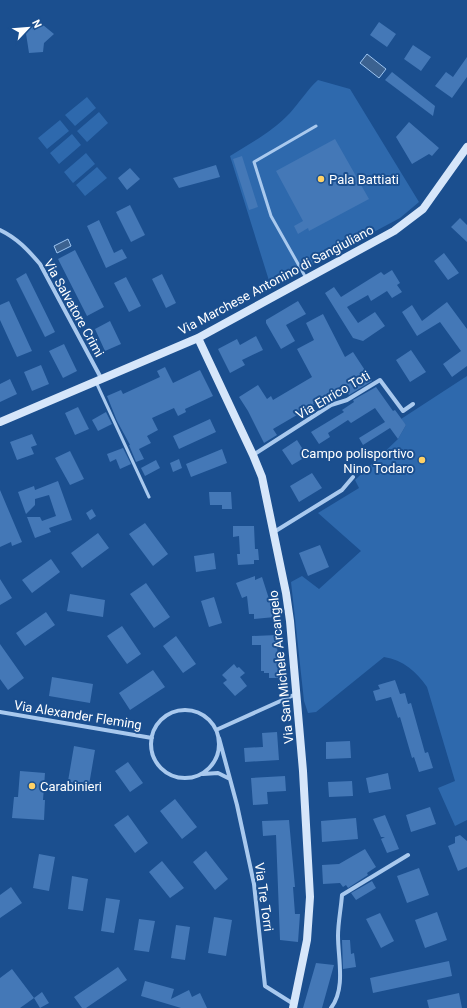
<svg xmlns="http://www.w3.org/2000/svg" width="467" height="1008" font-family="Roboto,sans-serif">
<rect width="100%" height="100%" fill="#1b4f8f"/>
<!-- green -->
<path fill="#2e69ad" d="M318 80 350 89 419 202 400 218 271 287 230 156C251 143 273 131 290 113 300 102 307 90 318 80Z
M87 97 96 108 75 126 65 115Z
M99 112 108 123 87 142 77 131Z
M60 120 69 131 47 149 38 138Z
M72 134 81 145 59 164 50 153Z
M86 153 95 164 73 183 64 172Z
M97 167 107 178 85 196 76 185Z
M467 376V820L455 826 438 788 455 781 427 687C417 672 403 660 384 657L316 712 308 713 304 701 291 582 302 576 319 589 361 551 318 513 359 488 355 480 398 439 406 425 401 419Z"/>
<!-- water -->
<path fill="#3c6290" stroke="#9cc4f0" d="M367 54 386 69 379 78 360 63Z
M68 239 71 246 57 253 54 246Z"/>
<!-- building -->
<path fill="#4478b7" d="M379 22 396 34 387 47 370 35Z
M43 25 54 34 44 43 43 52 29 53 25 27Z
M413 45 431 57 421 71 404 59Z
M467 57V77L452 98 435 86 446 72 453 77Z
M392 72 435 106 433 116 385 80Z
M409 122 439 148 432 156 429 154 412 164 396 137Z
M335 139 369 199 309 231 308 228 298 234 294 226 303 221 276 171Z
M242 156 258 207 249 210 233 159Z
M216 165 220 177 179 188 173 178Z
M130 168 140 179 127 190 118 178Z
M130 205 145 235 131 242 116 212Z
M460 218 467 225V242L451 227Z
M99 220 114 253 122 249 127 258 106 268 87 226Z
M75 250 104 307 87 316 58 259Z
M444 253 459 273 448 280 434 261Z
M392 270 400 283 397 285 402 292 392 298 387 291 371 301 368 295 347 307 358 323 375 312 385 326 363 341 353 338 325 293 334 287 341 297 381 272 384 275Z
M26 273 55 332 45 337 16 279Z
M162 274 176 303 166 308 152 279Z
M126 277 141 306 129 312 114 283Z
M9 301 32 351 17 357 0 320V305Z
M298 301 306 314 286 325 295 341 281 349 266 323V320Z
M447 302 467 329V366L452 377 443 364 461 351 440 322 417 336 402 312 412 305 422 321Z
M323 314 345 357 353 352 372 381 349 395 343 385 313 403 314 405 273 429 277 435 264 443 248 411 239 397 258 385 267 399 271 396 273 400 312 377 297 349 314 340 306 323Z
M110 321 121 344 105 351 95 329Z
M256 336 263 350 242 360 245 365 230 373 218 349 237 339 240 345Z
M64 344 77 371 63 378 49 351Z
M411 350 426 372 410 382 396 360Z
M41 365 49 384 32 391 24 372Z
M165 367 173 383 200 370 213 396 185 409 186 412 178 416 174 408 152 418 158 430 147 436 151 443 139 449 144 459 136 462 129 445H130L117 421 107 396 121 390 123 394 160 377 157 371Z
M10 379 17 394 0 402V384Z
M376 387 393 411 395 410 406 425 398 439 390 428 363 445 359 438 385 422 375 408 351 423 348 420 328 433 330 437 319 444 311 432 344 412 342 410 354 402 353 400Z
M78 407 89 429 75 435 65 413Z
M106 412 112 424 98 431 92 420Z
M210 419 216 432 179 449 173 436Z
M32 434 37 445 31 447 34 454 17 460 10 442Z
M297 440 307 456 292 465 282 450Z
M123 448 131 464 120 469 116 459 110 462 107 454Z
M222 449 227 463 191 477 186 464Z
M70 451 84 479 70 485 55 458Z
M179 459 182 468 173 472 170 463Z
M156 460 160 468 145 476 141 468Z
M312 473 322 488 299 502 290 486Z
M58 481 72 520 49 528 51 532 35 538 27 517H40L42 521 56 516 49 495 35 499V505L26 514 18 492 34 486 35 490Z
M0 490 22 542 12 546 11 542 0 547Z
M209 492H231L232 509H222V505H210Z
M92 509 96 516 90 520 86 513Z
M145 523 168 554 153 566 129 534Z
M233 526H254L255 549H258L259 560H254V564L238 565 237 554H240L239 536 233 537Z
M98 533 109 548 82 568 71 553Z
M320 545 329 567 308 576 299 553Z
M214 553 216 569 196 572 194 556Z
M51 559 60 572 32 593 22 580Z
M255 576V580L262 577 270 602 274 601 275 617 254 619V614H249L247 596 242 598 236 583Z
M0 579 12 598 0 605Z
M146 583 170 617 154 628 130 594Z
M70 594 105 600 103 617 67 611Z
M214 597 222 623 209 627 201 601Z
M46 612 55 625 25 646 16 633Z
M122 626 141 654 127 664 107 636Z
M277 635 278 678H269V673H264V671H261V645H252V636Z
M176 636 196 664 183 673 163 646Z
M0 644 24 678 8 690 0 679Z
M234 664 237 668 239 667 245 673 240 677 247 686 235 696 223 683 227 680 222 675Z
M153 670 165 687 130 710 119 693Z
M52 677 93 684 90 703 49 696Z
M395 680 400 694 405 693 408 704 411 703 425 753 428 752 433 768 419 772 414 757 412 758 400 717 398 718 391 697 376 701 373 691 380 689 378 685Z
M277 732 279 760 245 762 244 748 263 747 262 733Z
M350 741 351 758 326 759V742Z
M74 746 95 750 88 791 67 787Z
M128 762 143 783 130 792 115 771Z
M20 771 45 773 43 800H45L44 820 12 818 14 797H18Z
M388 773 391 789 369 793 366 778Z
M285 776 286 791 267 792 268 804 253 805 251 778Z
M352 781 353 796 329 797 328 782Z
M175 799 197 827 182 839 160 811Z
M430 807 436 824 411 832 406 815Z
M128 815 148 843 135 853 114 825Z
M385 815 399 849 387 853 381 839 385 837H381L373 819Z
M356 818 358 839 322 842 321 821Z
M289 820 295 887H293L295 914H300L298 942 280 940 276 835 263 836 262 821Z
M460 835 467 841V867L458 871 448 846 455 843V837Z
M365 849 376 867 367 873 368 875 348 888 346 885 343 887 340 883 323 884 322 865 339 864Z
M206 851 228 879 215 890 193 862Z
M39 854 55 857 49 891 33 888Z
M162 861 184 888 170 898 149 872Z
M419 868 429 895 407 903 397 876Z
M72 876 88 879 83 911 68 909Z
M372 881 376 888 356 900 351 893Z
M11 887 22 903 0 918V895Z
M106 898 120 900 114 933 101 931Z
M437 912 447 940 425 948 415 920Z
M380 913 394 941 381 948 366 919Z
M214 917 232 920 226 956 208 953Z
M139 919 155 921 149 952 134 950Z
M176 925 190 927 185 960 171 958Z
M342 940H350L351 954 354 953 356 967 343 969Z
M449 961 452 976 373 993 370 978Z
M316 963 334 965 322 1008H303Z
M118 967 127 980 86 1008H82L74 997Z
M12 969 34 998 20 1008H0V978Z
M145 981 174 989 171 999 189 990 192 997 200 993 207 1008H181L141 996Z
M42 992 49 1003 40 1008 34 998Z
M459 993 462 1008H429L427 1000Z"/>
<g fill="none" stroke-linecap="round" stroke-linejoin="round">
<!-- lane -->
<path stroke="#a9c9ee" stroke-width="3" d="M306 278 271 216 254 162 316 126
M96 382 149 497"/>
<!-- street -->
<path stroke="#a9c9ee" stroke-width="4" d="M0 230C17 238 28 250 40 264L101 378
M253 455 331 405 347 400 380 380 403 411 413 404
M274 532 342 490 353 477
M151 744a34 34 0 1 1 68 0a34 34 0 1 1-68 0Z
M0 712 152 738
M216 730 296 694
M219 738 237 805 254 884 265 986 292 1003
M203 774 218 773 230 779
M331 1008C346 988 338 959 338 936 338 922 341 909 342 895L408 855"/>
<!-- secondary -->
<path stroke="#d6e6fa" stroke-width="8" d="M198 338 253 455 262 477 286 593 290 621 303 771 310 897 307 940 293 1008
M0 422 198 338 394 231 423 209 467 147"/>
</g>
<!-- markers -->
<g fill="#ffd166" stroke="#1b4f8f" stroke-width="1.5">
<circle cx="321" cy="179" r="4"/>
<circle cx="422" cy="460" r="4"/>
<circle cx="32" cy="786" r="4"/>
</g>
<g text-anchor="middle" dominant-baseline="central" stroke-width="4" stroke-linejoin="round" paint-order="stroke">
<!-- poi labels -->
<g font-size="13" fill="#fff" stroke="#1b4f8f" text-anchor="start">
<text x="329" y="179">Pala Battiati</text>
<text x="414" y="453" text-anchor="end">Campo polisportivo<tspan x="414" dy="15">Nino Todaro</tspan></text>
<text x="40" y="786">Carabinieri</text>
</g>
<!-- street labels -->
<g font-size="13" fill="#fff" stroke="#1b4f8f">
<text transform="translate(276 280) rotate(-28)">Via Marchese Antonino di Sangiuliano</text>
<text transform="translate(74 308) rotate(61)">Via Salvatore Crimi</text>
<text transform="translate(333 395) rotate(-30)">Via Enrico Toti</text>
<text transform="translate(281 667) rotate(-96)">Via San Michele Arcangelo</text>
<text transform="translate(78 715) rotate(9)">Via Alexander Fleming</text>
<text transform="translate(264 897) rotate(82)">Via Tre Torri</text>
</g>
</g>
<!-- north arrow -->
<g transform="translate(28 28) rotate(64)" stroke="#1b4f8f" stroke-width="3" paint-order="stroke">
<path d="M0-3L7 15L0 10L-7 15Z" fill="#ffffff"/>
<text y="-6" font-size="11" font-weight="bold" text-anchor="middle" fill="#ffffff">N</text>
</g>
</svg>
